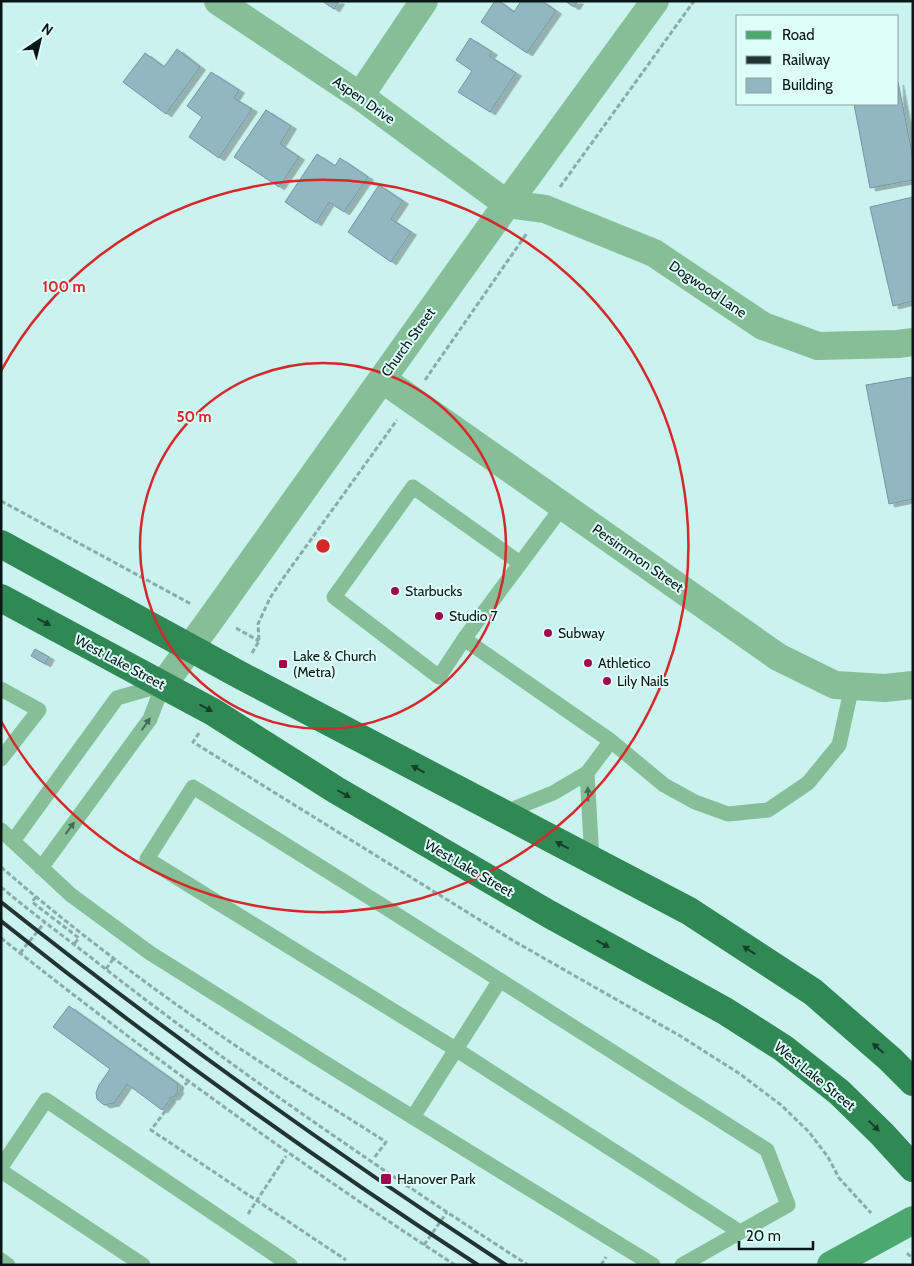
<svg xmlns="http://www.w3.org/2000/svg" width="914" height="1266" font-family="Cabin,sans-serif">
<defs>
<filter id="shadow"><feDropShadow dx="5.5" dy="3" stdDeviation="0" flood-color="#0004"/></filter>
</defs>
<rect width="100%" height="100%" fill="#caf2ee"/>
<!-- building -->
<path fill="#93b6c3" stroke="#7495a2" filter="url(#shadow)" d="M322 1H339L334 9Z
M495 1H499L514 12 521 1H542L556 11 527 53 481 22Z
M565 1H578L574 7Z
M470 38 492 52 489 56 516 73 490 112 458 92 472 71 456 60Z
M177 49 200 67 166 114 123 82 145 53 164 67Z
M211 72 239 90 234 98 252 109 219 158 189 137 202 117 187 106Z
M898 82 913 158V180L870 188 854 104H898Z
M266 110 291 126 280 144 299 157 279 187 234 157Z
M317 154 335 166 340 158 368 177 344 212 329 202 316 223 285 202Z
M379 185 403 201 391 219 411 232 391 262 348 232Z
M913 197V301L893 306 870 207Z
M912 377 913 499 889 504 866 385Z
M35 649 49 657 45 664 31 656Z
M69 1006 177 1083 178 1091 174 1097H170V1100L162 1110 127 1084 114 1103 104 1105 97 1099 96 1093 99 1085 110 1069 53 1027Z"/>
<g fill="none" stroke-linecap="round" stroke-linejoin="round">
<!-- path -->
<path stroke="#8baba8" stroke-width="3" stroke-dasharray="5 2.5" stroke-linecap="butt" d="M560 187 694 1
M425 380 527 233
M1 501 191 604
M236 628 259 641
M252 653 259 641 258 624 270 598 284 577 397 420
M199 733 193 742 512 940 682 1037 740 1074 781 1105 809 1132 828 1157 839 1178 871 1213
M1 867C70 927 143 982 217 1033 272 1071 330 1106 386 1142L374 1158
M1 887C34 915 69 940 103 967 239 1073 382 1171 528 1265
M36 897 32 902 79 938 74 944
M1 938C147 1054 298 1163 455 1265
M20 953 45 922
M106 969 114 958
M188 1081 151 1130 346 1260
M248 1214 286 1156
M424 1245 447 1212
M907 1253 913 1259
M601 1265 606 1257"/>
<!-- service -->
<path stroke="#85be97" stroke-width="15" d="M563 506 464 639 611 741
M464 639 439 677 334 597 413 487 520 563
M1 689 39 710 1 759
M587 773 611 741 664 785 695 802 728 814 768 810 808 783 839 745 852 686
M503 813 553 793 587 773 592 860
M1 830 71 895 150 953 346 1076 653 1265
M13 841 117 698 162 685
M41 868 150 719 163 685
M413 1117 500 980
M1 1167 46 1100 290 1265
M1 1171 143 1265
M1 1260 8 1265
M682 1265 788 1205 767 1150 380 904 193 787 147 859 457 1050 740 1232"/>
<!-- minor -->
<path stroke="#85be97" stroke-width="28" d="M218 1 360 96 507 204 545 209 654 253 763 326 818 346 898 344 913 342
M360 96 424 1
M382 379 778 657 835 685 885 688 913 685
M163 685 213 616 507 204 655 1"/>
<!-- secondary -->
<path stroke="#4ba86e" stroke-width="28" d="M831 1265 913 1220"/>
<!-- trunk -->
<path stroke="#308854" stroke-width="28" d="M1 544 238 674 689 911 813 992 890 1059 913 1082
M1 598 213 712 336 790 549 914 725 1011 783 1048 839 1092 882 1134 913 1168"/>
<!-- rail -->
<path stroke="#223432" stroke-width="4" d="M1 902C163 1031 332 1151 506 1265
M1 921C154 1043 313 1158 478 1265"/>
</g>
<!-- one-way arrows -->
<defs><path id="oneway-solid" d="M-6-.8H1V-3.2L6.5 0L1 3.2V.8H-6Z" transform="scale(1.25)"/></defs>
<g fill="#163e2b">
<use href="#oneway-solid" transform="translate(44 622) rotate(28)"/>
<use href="#oneway-solid" transform="translate(206 708) rotate(29)"/>
<use href="#oneway-solid" transform="translate(418 769) rotate(-152)"/>
<use href="#oneway-solid" transform="translate(344 794) rotate(30)"/>
<use href="#oneway-solid" transform="translate(562 845) rotate(-152)"/>
<use href="#oneway-solid" transform="translate(603 944) rotate(28)"/>
<use href="#oneway-solid" transform="translate(749 950) rotate(-147)"/>
<use href="#oneway-solid" transform="translate(878 1048) rotate(-139)"/>
<use href="#oneway-solid" transform="translate(874 1126) rotate(44)"/>
</g>
<g fill="#466a56">
<use href="#oneway-solid" transform="translate(146 724) rotate(-55)"/>
<use href="#oneway-solid" transform="translate(588 794) rotate(-92)"/>
<use href="#oneway-solid" transform="translate(70 828) rotate(-54)"/>
</g>
<!-- distance rings -->
<g fill="none" stroke="#d62828" stroke-width="2.5">
<circle cx="323" cy="546" r="183"/>
<path d="M1 371A366 366 0 1 1 1 721"/>
</g>
<!-- markers -->
<g fill="#a0094d" stroke="#defefa" stroke-width="2">
<circle cx="395" cy="591" r="5"/>
<circle cx="439" cy="616" r="5"/>
<circle cx="548" cy="633" r="5"/>
<circle cx="588" cy="663" r="5"/>
<rect x="278" y="659" width="10" height="10" rx="2.5"/>
<circle cx="607" cy="681" r="5"/>
<rect x="380" y="1173" width="12" height="12" rx="2.5"/>
</g>
<g text-anchor="middle" dominant-baseline="central" stroke-width="4" stroke-linejoin="round" paint-order="stroke">
<!-- street labels -->
<g font-size="14" fill="#081615" stroke="#defefa">
<text transform="translate(364 100) rotate(35)">Aspen Drive</text>
<text transform="translate(708 289) rotate(34)">Dogwood Lane</text>
<text transform="translate(408 342) rotate(-54)">Church Street</text>
<text transform="translate(638 558) rotate(35)">Persimmon Street</text>
<text transform="translate(120 662) rotate(28)">West Lake Street</text>
<text transform="translate(469 868) rotate(30)">West Lake Street</text>
<text transform="translate(815 1076) rotate(39)">West Lake Street</text>
</g>
<!-- poi labels -->
<g font-size="14" fill="#081615" stroke="#defefa" text-anchor="start">
<text x="405" y="591">Starbucks</text>
<text x="449" y="616">Studio 7</text>
<text x="558" y="633">Subway</text>
<text x="293" y="656">Lake &amp; Church<tspan x="293" dy="16">(Metra)</tspan></text>
<text x="598" y="663">Athletico</text>
<text x="617" y="681">Lily Nails</text>
<text x="397" y="1179">Hanover Park</text>
</g>
</g>
<circle cx="323" cy="546" r="8" fill="#d62828" stroke="#defefa" stroke-width="2.5"/>
<g font-size="15" text-anchor="middle" font-weight="bold" fill="#d62828" stroke="#defefa" stroke-width="4" stroke-linejoin="round" paint-order="stroke">
<text x="64" y="292">100 m</text>
<text x="194" y="422">50 m</text>
</g>
<!-- border -->
<rect width="914" height="1266" fill="none" stroke="#081615" stroke-width="5"/>
<!-- legend -->
<rect x="736" y="15" width="162" height="90" fill="#defefa" stroke="#88a19e"/>
<rect x="746" y="31" width="25" height="8" fill="#4ba86e" stroke="#88a19e"/>
<text x="782" y="40" font-size="15" fill="#081615">Road</text>
<rect x="746" y="56" width="25" height="8" fill="#223432" stroke="#88a19e"/>
<text x="782" y="65" font-size="15" fill="#081615">Railway</text>
<rect x="746" y="78" width="25" height="15" fill="#93b6c3" stroke="#88a19e"/>
<text x="782" y="90" font-size="15" fill="#081615">Building</text>
<!-- north arrow -->
<g transform="translate(40 40) rotate(35)" stroke="#defefa" stroke-width="4" paint-order="stroke">
<path d="M0-4L9 19L0 12L-9 19Z" fill="#081615"/>
<text y="-8" font-size="14" font-weight="bold" text-anchor="middle" fill="#081615">N</text>
</g>
<!-- scale -->
<path d="M739 1241v8h74v-8" fill="none" stroke="#081615" stroke-width="2.5"/>
<text x="746" y="1241" font-size="15" fill="#081615" stroke="#defefa" stroke-width="4" paint-order="stroke">20 m</text>
</svg>
